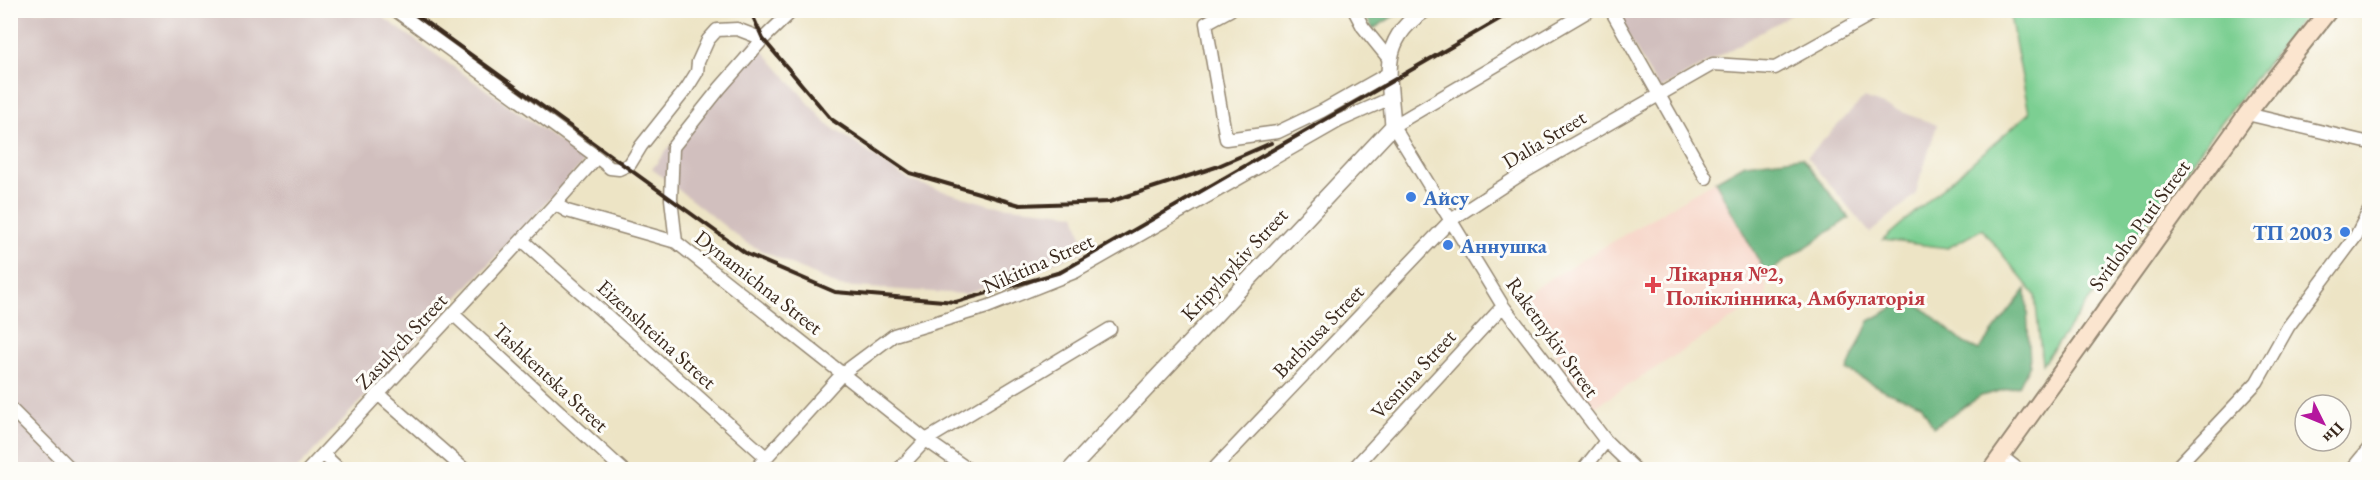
<svg xmlns="http://www.w3.org/2000/svg" width="2380" height="480" font-family="'EB Garamond',serif">
<rect width="100%" height="100%" fill="#fdfcf7"/>
<filter id="ink" filterUnits="userSpaceOnUse"><feTurbulence type="fractalNoise" baseFrequency=".0167" numOctaves="2"/><feDisplacementMap in="SourceGraphic" scale="12" xChannelSelector="R" yChannelSelector="G"/><feConvolveMatrix kernelMatrix="1 2 1 2 8 2 1 2 1" color-interpolation-filters="sRGB"/></filter>
<filter id="wash" filterUnits="userSpaceOnUse"><feTurbulence type="fractalNoise" baseFrequency=".008" numOctaves="4" result="noise"/><feDisplacementMap in="SourceGraphic" scale="24" xChannelSelector="R" yChannelSelector="G"/><feGaussianBlur stdDeviation="1.35" result="paint"/><feColorMatrix in="noise" values="0 0 0 0 0 0 0 0 0 0 0 0 0 0 0 0 0 1.4 0 .05"/><feComposite in="paint" operator="in"/></filter>
<g filter="url(#wash)">
<rect width="100%" height="100%" fill="#ede4c5"/>
<!-- built -->
<path fill="#f6d2c4" d="M1715 181 1766 274V297L1590 410 1521 296Z"/>
<!-- industrial -->
<path fill="#d1bfbe" d="M10 11H374L586 160 297 469H11Z
M1614 11H1798L1659 90Z
M753 39 827 124 910 181 991 205 1075 214 1086 251 965 294 838 286 746 243 652 169Z
M1864 98 1937 125 1915 195 1870 233 1807 157Z"/>
<!-- green -->
<path fill="#7ccf92" stroke="#5c7c58" stroke-width="1.5" d="M2009 11H2308L2217 128 2042 364 2035 295 1982 229 1948 248 1883 240 2029 113Z"/>
<!-- forest -->
<path fill="#65b27c" stroke="#506e4d" stroke-width="1.5" d="M1363 11H1402L1373 29Z
M1802 157 1849 218 1766 274 1715 181 1745 164Z
M2026 289 2030 364 2019 386 1981 396 1933 427 1921 404 1885 391 1847 370 1869 321 1911 298 1964 343 1979 350Z"/>
</g>
<g filter="url(#ink)">
<g fill="none" stroke-linecap="round" stroke-linejoin="round">
<!-- minor casing -->
<g stroke="#948772" stroke-width="15">
<path id="minor" d="M395 10 597 157 555 204
M1230 10 1206 23 1226 139 1278 132 1322 111 1389 73
M1354 10 1363 27 1389 59
M1590 10 1393 126 1503 306 1606 441 1636 470
M1611 10 1706 178
M2247 114 2370 143
M597 157 610 168 619 169 630 164 641 146 687 88 697 72 698 62 708 40 717 30 737 29 763 39
M522 240 766 457
M676 242 671 199 673 147 720 88 763 39 793 10
M453 314 623 470
M378 394 465 470
M10 408 72 470
M323 454 340 470
M2001 456 2019 470
M308 470 555 204 567 211 676 242 926 440 969 470
M755 470 843 373 894 335 987 307 1075 272 1339 121 1391 98
M898 470 926 440 1110 329
M1213 470 1451 220 1526 171 1713 64 1775 68 1879 10
M1352 470 1503 306
M1583 470 1606 441
M2174 470 2257 382 2288 327 2356 236 2370 209
M2351 470 2370 447"/>
</g>
<!-- tertiary casing -->
<g stroke="#948772" stroke-width="18">
<path id="tertiary" d="M1070 470 1393 126C1390 77 1377 41 1425 10"/>
</g>
<!-- secondary casing -->
<g stroke="#948772" stroke-width="20">
<path id="secondary" d="M1991 470 2247 114 2329 10"/>
</g>
<!-- minor -->
<use href="#minor" stroke="#fff" stroke-width="12"/>
<!-- tertiary -->
<use href="#tertiary" stroke="#fff" stroke-width="15"/>
<!-- secondary -->
<use href="#secondary" stroke="#fbe5cf" stroke-width="16"/>
<!-- rail -->
<path stroke="#3b2a1e" stroke-width="4" d="M409 10 747 254 835 292 956 302 1061 272 1515 10
M750 10 763 39 831 119 910 173 1020 205 1109 202 1216 167 1271 143"/>
</g>
</g>
<!-- markers -->
<g fill="#3f7fe0" stroke="#fdfcf7" stroke-width="2">
<circle cx="1411" cy="197" r="6"/>
<circle cx="2345" cy="232" r="6"/>
<circle cx="1448" cy="245" r="6"/>
</g>
<path fill="#e0444e" stroke="#fdfcf7" stroke-width="2" d="M1650 276h6v6h6v6h-6v6h-6v-6h-6v-6h6z"/>
<g text-anchor="middle" dominant-baseline="central" stroke-width="6" stroke-linejoin="round" paint-order="stroke">
<!-- street labels -->
<g font-size="21" fill="#3b2a1e" stroke="#fdfcf7">
<text transform="translate(1544 139) rotate(-31)">Dalia Street</text>
<text transform="translate(2139 225) rotate(-54)">Svitloho Puti Street</text>
<text transform="translate(1038 263) rotate(-24)">Nikitina Street</text>
<text transform="translate(1234 264) rotate(-47)">Kripylnykiv Street</text>
<text transform="translate(759 282) rotate(38)">Dynamichna Street</text>
<text transform="translate(1318 331) rotate(-46)">Barbiusa Street</text>
<text transform="translate(657 334) rotate(42)">Eizenshteina Street</text>
<text transform="translate(1553 337) rotate(54)">Raketnykiv Street</text>
<text transform="translate(401 341) rotate(-47)">Zasulych Street</text>
<text transform="translate(1413 374) rotate(-47)">Vesnina Street</text>
<text transform="translate(551 377) rotate(43)">Tashkentska Street</text>
</g>
<!-- shop labels -->
<g font-size="21" font-weight="bold" fill="#366cbe" stroke="#fdfcf7" text-anchor="start">
<text x="1423" y="197">Айсу</text>
<text x="2333" y="232" text-anchor="end">ТП 2003</text>
<text x="1460" y="245">Аннушка</text>
</g>
<!-- health labels -->
<g font-size="21" font-weight="bold" fill="#be3a42" stroke="#fdfcf7" text-anchor="start">
<text x="1666" y="273">Лікарня №2,<tspan x="1666" dy="24">Поліклінника, Амбулаторія</tspan></text>
</g>
</g>
<!-- margin -->
<rect width="2380" height="480" fill="none" stroke="#fdfcf7" stroke-width="36"/>
<!-- north arrow -->
<g transform="translate(2323 423) rotate(133)"><circle r="28" fill="#fdfcf7" stroke="#afa8a0" stroke-width="1.5"/>
<path d="M0-4.5L10 22L0 15L-10 22Z" fill="#b5179e"/>
<text y="-9" font-size="16" font-weight="bold" text-anchor="middle" fill="#3b2a1e">Пн</text>
</g>
</svg>
